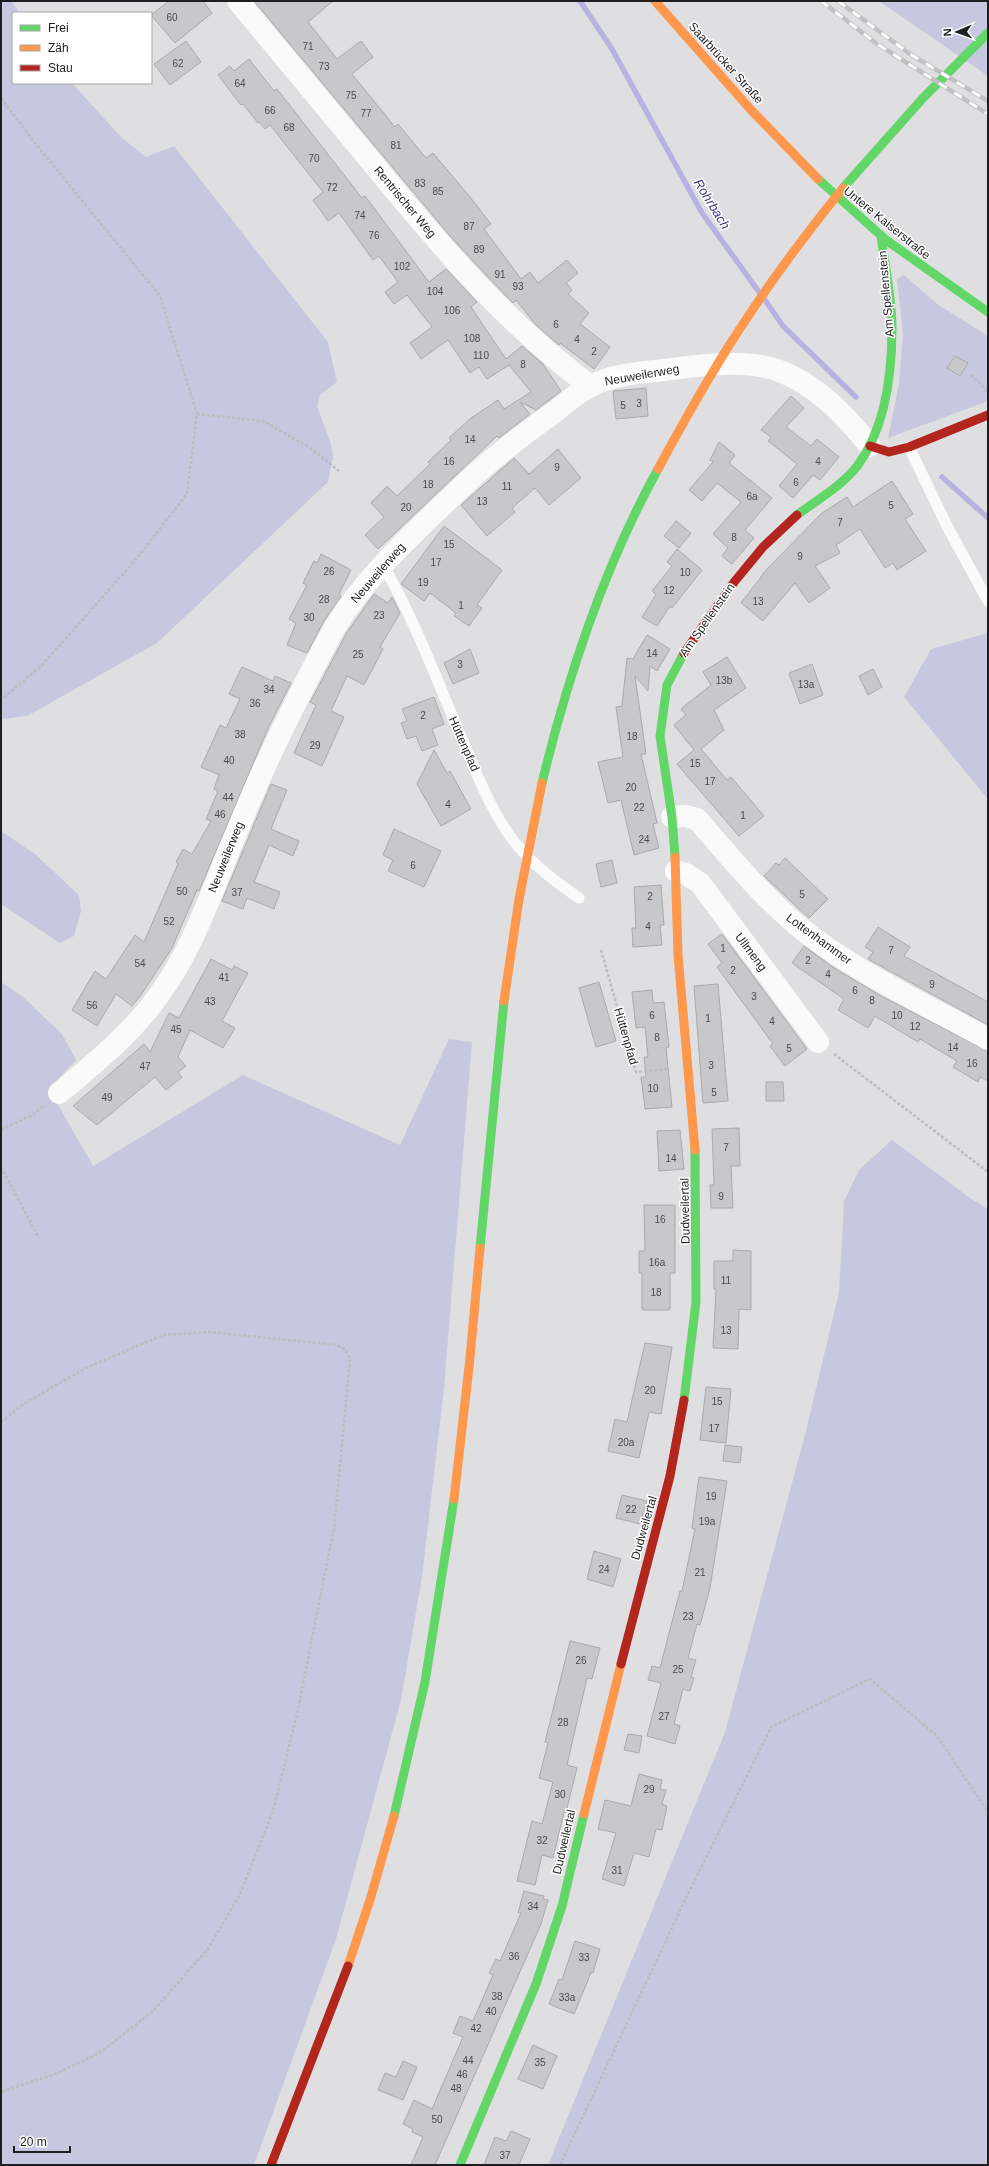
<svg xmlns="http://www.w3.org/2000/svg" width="989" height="2166" font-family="Helvetica,sans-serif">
<rect width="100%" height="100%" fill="#dfdfe2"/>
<!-- green -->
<path fill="#c7c7df" d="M1 1H11L20 13H13V83H72L122 138 146 157 174 146 328 342 337 382 320 395 317 406 331 444 333 458 328 482 157 643 27 716 1 719Z
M879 1H988V76Z
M904 275 937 304 988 336V401L888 438 899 384 903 333 897 279Z
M988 633V799L904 697 931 649Z
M1 831 35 854 79 895 81 911 74 936 60 943 1 904Z
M1 982 23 997 62 1034 76 1060 49 1089 93 1166 243 1075 400 1145 449 1039 472 1042 444 1388 422 1577 401 1700 336 1939 254 2165H1Z
M892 1140 970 1198 988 1209V2165H548L725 1732 806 1431 839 1292 844 1201 859 1170Z"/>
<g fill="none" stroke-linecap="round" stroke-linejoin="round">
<!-- stream -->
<path stroke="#b6b3e3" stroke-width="5.5" d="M580 1 612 49 702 213 759 292
M765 300 783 326 856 397
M942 477 988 518"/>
</g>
<!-- building -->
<path fill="#c8c8ca" stroke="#aaaaad" d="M169 1H203L212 13 175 43 151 15Z
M254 1H333L308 22 337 59 361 41 373 57 352 74 395 127 398 124 426 158 433 153 470 197 491 224 484 229 521 279 530 272 538 283 567 260 578 273 566 283 572 290 568 294 589 313 580 324 610 347 594 369 560 343 559 345 536 325 516 300 513 303 487 276 450 236Z
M186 41 201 62 170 85 154 64Z
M249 59 274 91 277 89 362 198 365 196 429 282 446 269 477 302 471 307 506 359 522 346 543 364 561 391 536 410 520 402 530 414 499 438 497 436 378 549 365 535 384 517 371 503 387 486 397 496 430 464 428 462 451 440 449 438 471 418 498 400 504 409 531 392 509 365 487 379 479 367 470 373 448 340 421 359 410 343 432 327 407 295 394 304 385 292 398 282 379 256 373 260 339 213 328 221 313 200 323 192 270 125 265 129 259 122 258 123 243 104 241 105 218 75 230 66 234 71Z
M955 356 968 363 960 376 947 368Z
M646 388 648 416 616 419 613 391Z
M791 396 804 408 786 427 811 446 817 439 839 457 820 480 813 475 793 498 779 486 797 464 768 441 771 437 761 430Z
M719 442 735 455 729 463 772 498 745 530 754 538 732 564 722 556 728 548 713 534 741 502 717 483 702 501 689 490 713 462 710 460Z
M558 449 581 478 549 505 535 488 512 508 515 512 487 536 461 505 514 458 529 474Z
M892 481 913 514 905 519 926 551 897 570 893 563 885 568 860 529 836 545 840 553 815 566 830 588 809 603 795 583 763 621 741 603 767 569 822 513 847 497 853 507Z
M676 521 691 533 679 548 664 536Z
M444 526 502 570 477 605 482 608 469 626 454 616 456 613 430 593 424 601 401 584Z
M677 549 702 570 672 608 670 606 657 626 642 617 656 595 652 591 672 566 667 562Z
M321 554 351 570 339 594 341 596 324 621 307 653 287 645 296 623 289 619 307 585 303 583 314 561 317 563Z
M374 594 388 603 392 597 400 613 380 647 383 649 364 685 347 676 331 711 344 717 322 766 294 753 316 705 310 702 314 695 346 634Z
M647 635 670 649 657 671 650 666 648 691 635 676 646 754H641L657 823 653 824 659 848 634 855 621 800 608 803 598 762 623 757 616 707 622 706 627 658 633 659Z
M470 649 479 673 453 684 444 663Z
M727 657 746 688 714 710 724 730 701 749 727 780 731 777 764 816 739 836 677 764 694 750 674 725 686 715 681 709 711 685 703 672Z
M812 664 823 695 800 704 789 673Z
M242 667 273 681 275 676 291 683 269 726 199 891 197 890 172 948 141 995 132 1006 116 994 97 1026 72 1010 95 971 106 979 135 935 144 942 178 864 176 862 183 849 192 854 211 821 206 819 218 791 214 789 219 775 201 767 220 725 226 728 240 699 229 694Z
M873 669 882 687 868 695 859 676Z
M434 697 444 724 432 729 438 745 422 751 416 736 407 739 401 723 407 721 402 709Z
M434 750 447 773 450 771 471 809 441 826 417 784Z
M271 784 287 790 271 829 299 841 293 856 269 845 254 882 280 892 274 909 247 898 243 909 222 901Z
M394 829 441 851 424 887 388 871 393 860 383 855Z
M785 858 828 899 809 918 764 876 776 863 779 865Z
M612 860 617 883 601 887 596 864Z
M661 885 664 925H660L662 945 633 947 632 928H636L634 887Z
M878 927 910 947 904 956 988 1002V1025L868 959 873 952 865 947Z
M722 934 807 1049 785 1066 770 1046 773 1044 717 967 722 963 708 944Z
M804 946 834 968 883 997 988 1051V1081L980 1077 978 1082 953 1067 957 1061 920 1039 918 1042 875 1016 868 1028 838 1010 844 999 792 963Z
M211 959 232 970 234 966 248 973 222 1021 235 1028 223 1048 190 1030 178 1057 186 1066 178 1072 182 1077 166 1090 155 1077 97 1125 73 1106 144 1044 150 1052 169 1013 179 1018Z
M599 982 616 1041 596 1047 579 988Z
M718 984 728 1101 703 1103 694 986Z
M652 990 653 1003 664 1002 669 1047 666 1048 672 1107 645 1109 641 1077H646L644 1057H648L645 1027 636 1028 632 992Z
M766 1082H783L784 1101H766Z
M739 1128 740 1166H731L733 1208H711L710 1185H714L712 1129Z
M680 1130 684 1169 659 1171 657 1131Z
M644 1205H675V1273H670V1310H642V1273H639V1251H645Z
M733 1250 751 1251V1310L739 1309 738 1349 713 1348 716 1289H714V1261H733Z
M645 1343 672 1347 661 1414 649 1412 639 1458 608 1451 615 1419 627 1422Z
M706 1387 731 1389 726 1443 700 1440Z
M725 1445 742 1447 740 1463 723 1461Z
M699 1477 727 1481 710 1588 700 1625 697 1624 688 1658 696 1660 691 1677 694 1678 690 1691 683 1689 674 1724 680 1726 675 1744 647 1736 661 1683 648 1680 652 1666 660 1668 680 1591H682L695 1529 692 1528Z
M622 1495 647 1501 640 1524 616 1518Z
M594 1551 621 1559 613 1587 587 1579Z
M570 1641 600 1648 592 1679 587 1678 567 1765 577 1768 566 1812H564L553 1858 542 1855 535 1885 517 1881 532 1821 542 1824 553 1782 539 1778 548 1743 545 1742Z
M628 1734 642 1736 639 1753 624 1750Z
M639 1774 662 1780 660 1789 666 1790 662 1804 667 1806 662 1830 656 1829 649 1857 634 1853 624 1886 602 1879 616 1833 598 1829 605 1800 631 1806Z
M524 1891 544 1896 543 1899 548 1900 541 1924 435 2165H411L423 2137 412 2132 413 2129 403 2124 414 2100 432 2109 463 2037 453 2033 460 2016 473 2021 493 1975 489 1973 496 1959 500 1961 521 1913H518Z
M575 1941 600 1949 593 1973H591L574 2014 549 2004 559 1979 562 1980Z
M533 2045 557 2056 543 2089 518 2079Z
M403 2061 417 2067 403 2100 378 2090 385 2073 396 2077Z
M511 2131 530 2139 519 2165H484L495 2137 506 2141Z"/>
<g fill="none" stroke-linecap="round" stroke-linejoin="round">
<!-- path -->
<path stroke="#bdbdbf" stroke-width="2.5" stroke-dasharray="3 2" stroke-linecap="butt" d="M1 98 35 143 160 296 197 414 187 494 132 564 43 664 1 700
M971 375 988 391
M197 414 263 421 309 447 339 471
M601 950 636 1072 667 1069
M834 1054 988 1172
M1 1129 31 1116 45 1105
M1 1167 39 1238
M1 1422 25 1403 86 1368 163 1335 210 1332 336 1345 345 1349 350 1359 334 1528 297 1714 273 1811 240 1894 208 1949 153 2011 101 2052 58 2073 1 2092
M560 2165 687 1896 771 1727 870 1679 937 1736 988 1812"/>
<!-- lane -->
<path stroke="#fafafb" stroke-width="11" d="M909 447 947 526 988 601
M383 565C416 622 439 686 465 746 477 775 490 807 508 833 525 859 553 880 579 898"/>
<!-- street -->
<path stroke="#fafafb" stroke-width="22" d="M238 1C285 58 332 114 379 171 443 249 508 325 590 386
M672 817 685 816 697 819C729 856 760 894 797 925 851 970 926 1005 988 1039
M676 871 686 874 700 883 818 1042
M59 1093C95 1063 132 1033 159 995 194 947 212 890 235 836 254 789 275 743 298 698 310 674 322 650 335 627 369 572 419 528 466 483 494 456 525 433 556 411 567 402 578 392 591 386 617 372 652 372 680 368 710 364 748 360 777 370 815 383 846 416 870 446"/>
<!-- fast -->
<path stroke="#63d668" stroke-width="9" d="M818 179 886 240 988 312
M843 188 923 98 988 33
M797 515C817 500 843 485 858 465 885 428 892 373 892 328 892 298 885 266 881 235
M542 783C568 675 604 567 658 469
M675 857 672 817 660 736 667 685 684 653
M480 1248 504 1001
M684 1400 696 1302 695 1150
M394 1816 425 1682 454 1499
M460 2165 536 1984 562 1906 584 1814"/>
<!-- slow -->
<path stroke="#ff974d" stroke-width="9" d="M655 1 751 110 818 179
M658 469C686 417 715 365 749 315 778 271 810 229 843 188
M675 857 678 955 695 1150
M504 1001 519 899 542 783
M454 1499 470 1358 480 1248
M584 1814 621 1664
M348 1966 370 1900 394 1816"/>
<!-- jam -->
<path stroke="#b3261e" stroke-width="9" d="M870 446 889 452 909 447 988 415
M684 653 735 581 763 547 797 515
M621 1664 670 1476 684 1400
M271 2165 348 1966"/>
<!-- rail casing -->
<g stroke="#c1c1c3" stroke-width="4.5">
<path id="rail" d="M821 1 877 44 988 114
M838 1 910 54 988 101"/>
</g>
<!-- rail -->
<use href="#rail" stroke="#fff" stroke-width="3" stroke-dasharray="9" stroke-linecap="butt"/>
</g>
<g text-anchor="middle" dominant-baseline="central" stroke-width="3" stroke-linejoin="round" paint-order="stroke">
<!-- number labels -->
<g font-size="10" fill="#4a4a4c">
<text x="172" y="17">60</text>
<text x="308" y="46">71</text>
<text x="178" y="63">62</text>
<text x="324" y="66">73</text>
<text x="240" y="83">64</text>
<text x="351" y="95">75</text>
<text x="270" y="110">66</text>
<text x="366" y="113">77</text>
<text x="289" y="127">68</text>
<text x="396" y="145">81</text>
<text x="314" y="158">70</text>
<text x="420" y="183">83</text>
<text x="332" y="187">72</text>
<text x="438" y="191">85</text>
<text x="360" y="215">74</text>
<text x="469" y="226">87</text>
<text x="374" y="235">76</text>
<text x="479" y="249">89</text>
<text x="402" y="266">102</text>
<text x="500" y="274">91</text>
<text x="518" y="286">93</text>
<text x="435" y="291">104</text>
<text x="452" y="310">106</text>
<text x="556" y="324">6</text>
<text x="472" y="338">108</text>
<text x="577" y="339">4</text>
<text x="594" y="351">2</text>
<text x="481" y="355">110</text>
<text x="523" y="364">8</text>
<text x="639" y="403">3</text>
<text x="623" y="405">5</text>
<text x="470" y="439">14</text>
<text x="449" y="461">16</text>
<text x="818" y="461">4</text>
<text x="557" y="467">9</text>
<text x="796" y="482">6</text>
<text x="428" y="484">18</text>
<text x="507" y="486">11</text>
<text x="752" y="496">6a</text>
<text x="482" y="501">13</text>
<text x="891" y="505">5</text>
<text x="406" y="507">20</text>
<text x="840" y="522">7</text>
<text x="734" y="537">8</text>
<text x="449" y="544">15</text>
<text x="800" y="556">9</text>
<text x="436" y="562">17</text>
<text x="329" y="571">26</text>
<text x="685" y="572">10</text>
<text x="423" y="582">19</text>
<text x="669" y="590">12</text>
<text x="324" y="599">28</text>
<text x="758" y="601">13</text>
<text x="461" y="605">1</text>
<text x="379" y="615">23</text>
<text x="309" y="617">30</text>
<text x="652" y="653">14</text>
<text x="358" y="654">25</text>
<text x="460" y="664">3</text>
<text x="724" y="680">13b</text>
<text x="806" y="684">13a</text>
<text x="269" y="689">34</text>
<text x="255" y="703">36</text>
<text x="423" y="715">2</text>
<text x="240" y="734">38</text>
<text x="632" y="736">18</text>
<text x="315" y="745">29</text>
<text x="229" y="760">40</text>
<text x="695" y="763">15</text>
<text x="710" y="781">17</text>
<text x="631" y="787">20</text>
<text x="228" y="797">44</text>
<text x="448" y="804">4</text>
<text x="639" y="807">22</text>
<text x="220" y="814">46</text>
<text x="743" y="815">1</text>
<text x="644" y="839">24</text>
<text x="413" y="865">6</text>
<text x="182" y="891">50</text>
<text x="237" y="892">37</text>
<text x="802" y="894">5</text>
<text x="650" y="896">2</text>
<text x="169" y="921">52</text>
<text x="648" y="926">4</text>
<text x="723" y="948">1</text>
<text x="891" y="950">7</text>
<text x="808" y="960">2</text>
<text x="140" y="963">54</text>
<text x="733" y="970">2</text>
<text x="828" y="974">4</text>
<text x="224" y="977">41</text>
<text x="932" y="984">9</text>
<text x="855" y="990">6</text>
<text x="754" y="996">3</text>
<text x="872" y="1000">8</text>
<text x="210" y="1001">43</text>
<text x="92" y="1005">56</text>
<text x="652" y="1015">6</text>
<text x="897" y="1015">10</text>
<text x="708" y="1018">1</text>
<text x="772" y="1021">4</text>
<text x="915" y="1026">12</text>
<text x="176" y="1029">45</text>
<text x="657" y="1037">8</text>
<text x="953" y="1047">14</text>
<text x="789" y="1048">5</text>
<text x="972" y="1063">16</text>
<text x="711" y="1065">3</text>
<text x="145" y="1066">47</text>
<text x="653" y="1088">10</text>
<text x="714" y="1092">5</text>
<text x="107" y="1097">49</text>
<text x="726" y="1147">7</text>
<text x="671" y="1158">14</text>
<text x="721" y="1196">9</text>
<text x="660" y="1219">16</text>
<text x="657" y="1262">16a</text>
<text x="726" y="1280">11</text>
<text x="656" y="1292">18</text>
<text x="726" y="1330">13</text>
<text x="650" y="1390">20</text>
<text x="717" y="1401">15</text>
<text x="714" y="1428">17</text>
<text x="626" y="1442">20a</text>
<text x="711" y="1496">19</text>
<text x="631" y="1509">22</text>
<text x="707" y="1521">19a</text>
<text x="604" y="1569">24</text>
<text x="700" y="1572">21</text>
<text x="688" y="1616">23</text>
<text x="581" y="1660">26</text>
<text x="678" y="1669">25</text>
<text x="664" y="1716">27</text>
<text x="563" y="1722">28</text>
<text x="649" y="1789">29</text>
<text x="560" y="1794">30</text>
<text x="542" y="1840">32</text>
<text x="617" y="1870">31</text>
<text x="533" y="1906">34</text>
<text x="514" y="1956">36</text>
<text x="584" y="1957">33</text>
<text x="497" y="1996">38</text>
<text x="567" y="1997">33a</text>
<text x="491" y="2011">40</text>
<text x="476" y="2028">42</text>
<text x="468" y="2060">44</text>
<text x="540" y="2062">35</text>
<text x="462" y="2074">46</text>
<text x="456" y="2088">48</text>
<text x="437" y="2119">50</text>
<text x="505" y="2155">37</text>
</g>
<!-- street labels -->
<g font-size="12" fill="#1f1f21" stroke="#fff">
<text transform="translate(726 63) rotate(48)">Saarbrücker Straße</text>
<text transform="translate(405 202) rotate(50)">Rentrischer Weg</text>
<text transform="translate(887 223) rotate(39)">Untere Kaiserstraße</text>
<text transform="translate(886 294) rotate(-95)">Am Spellenstein</text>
<text transform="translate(642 375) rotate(-10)">Neuweilerweg</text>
<text transform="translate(378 573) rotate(-49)">Neuweilerweg</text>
<text transform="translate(707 620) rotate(-55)">Am Spellenstein</text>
<text transform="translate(464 744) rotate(66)">Hüttenpfad</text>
<text transform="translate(226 857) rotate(-68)">Neuweilerweg</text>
<text transform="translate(819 939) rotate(36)">Lottenhammer</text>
<text transform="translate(751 952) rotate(53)">Ullmeng</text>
<text transform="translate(626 1036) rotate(74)">Hüttenpfad</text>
<text transform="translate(685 1211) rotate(-91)">Dudweilertal</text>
<text transform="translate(644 1528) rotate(-74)">Dudweilertal</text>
<text transform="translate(564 1842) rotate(-77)">Dudweilertal</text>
</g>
<!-- water labels -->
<g font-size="13" font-style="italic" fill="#423583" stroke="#fff">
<text transform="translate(712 204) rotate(58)">Rohrbach</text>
</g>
</g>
<!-- border -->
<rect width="989" height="2166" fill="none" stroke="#1f1f21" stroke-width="4"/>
<!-- legend -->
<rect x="12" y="12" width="140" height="72" fill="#ffffff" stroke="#a5a5a6"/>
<rect x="20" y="25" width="20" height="6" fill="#63d668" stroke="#a5a5a6"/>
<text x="48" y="32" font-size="12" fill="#1f1f21">Frei</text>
<rect x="20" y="45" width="20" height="6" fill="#ff974d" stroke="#a5a5a6"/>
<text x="48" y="52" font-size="12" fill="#1f1f21">Zäh</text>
<rect x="20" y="65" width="20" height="6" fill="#b3261e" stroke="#a5a5a6"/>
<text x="48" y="72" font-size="12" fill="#1f1f21">Stau</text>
<!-- north arrow -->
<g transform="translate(957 32) rotate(268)" stroke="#ffffff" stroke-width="3" paint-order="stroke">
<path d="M0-3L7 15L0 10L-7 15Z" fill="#1f1f21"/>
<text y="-6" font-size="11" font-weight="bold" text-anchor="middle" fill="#1f1f21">N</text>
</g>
<!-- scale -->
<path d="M14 2146v6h56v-6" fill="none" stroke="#1f1f21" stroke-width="2"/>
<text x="20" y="2146" font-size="12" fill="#1f1f21" stroke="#ffffff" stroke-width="3" paint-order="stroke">20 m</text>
</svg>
